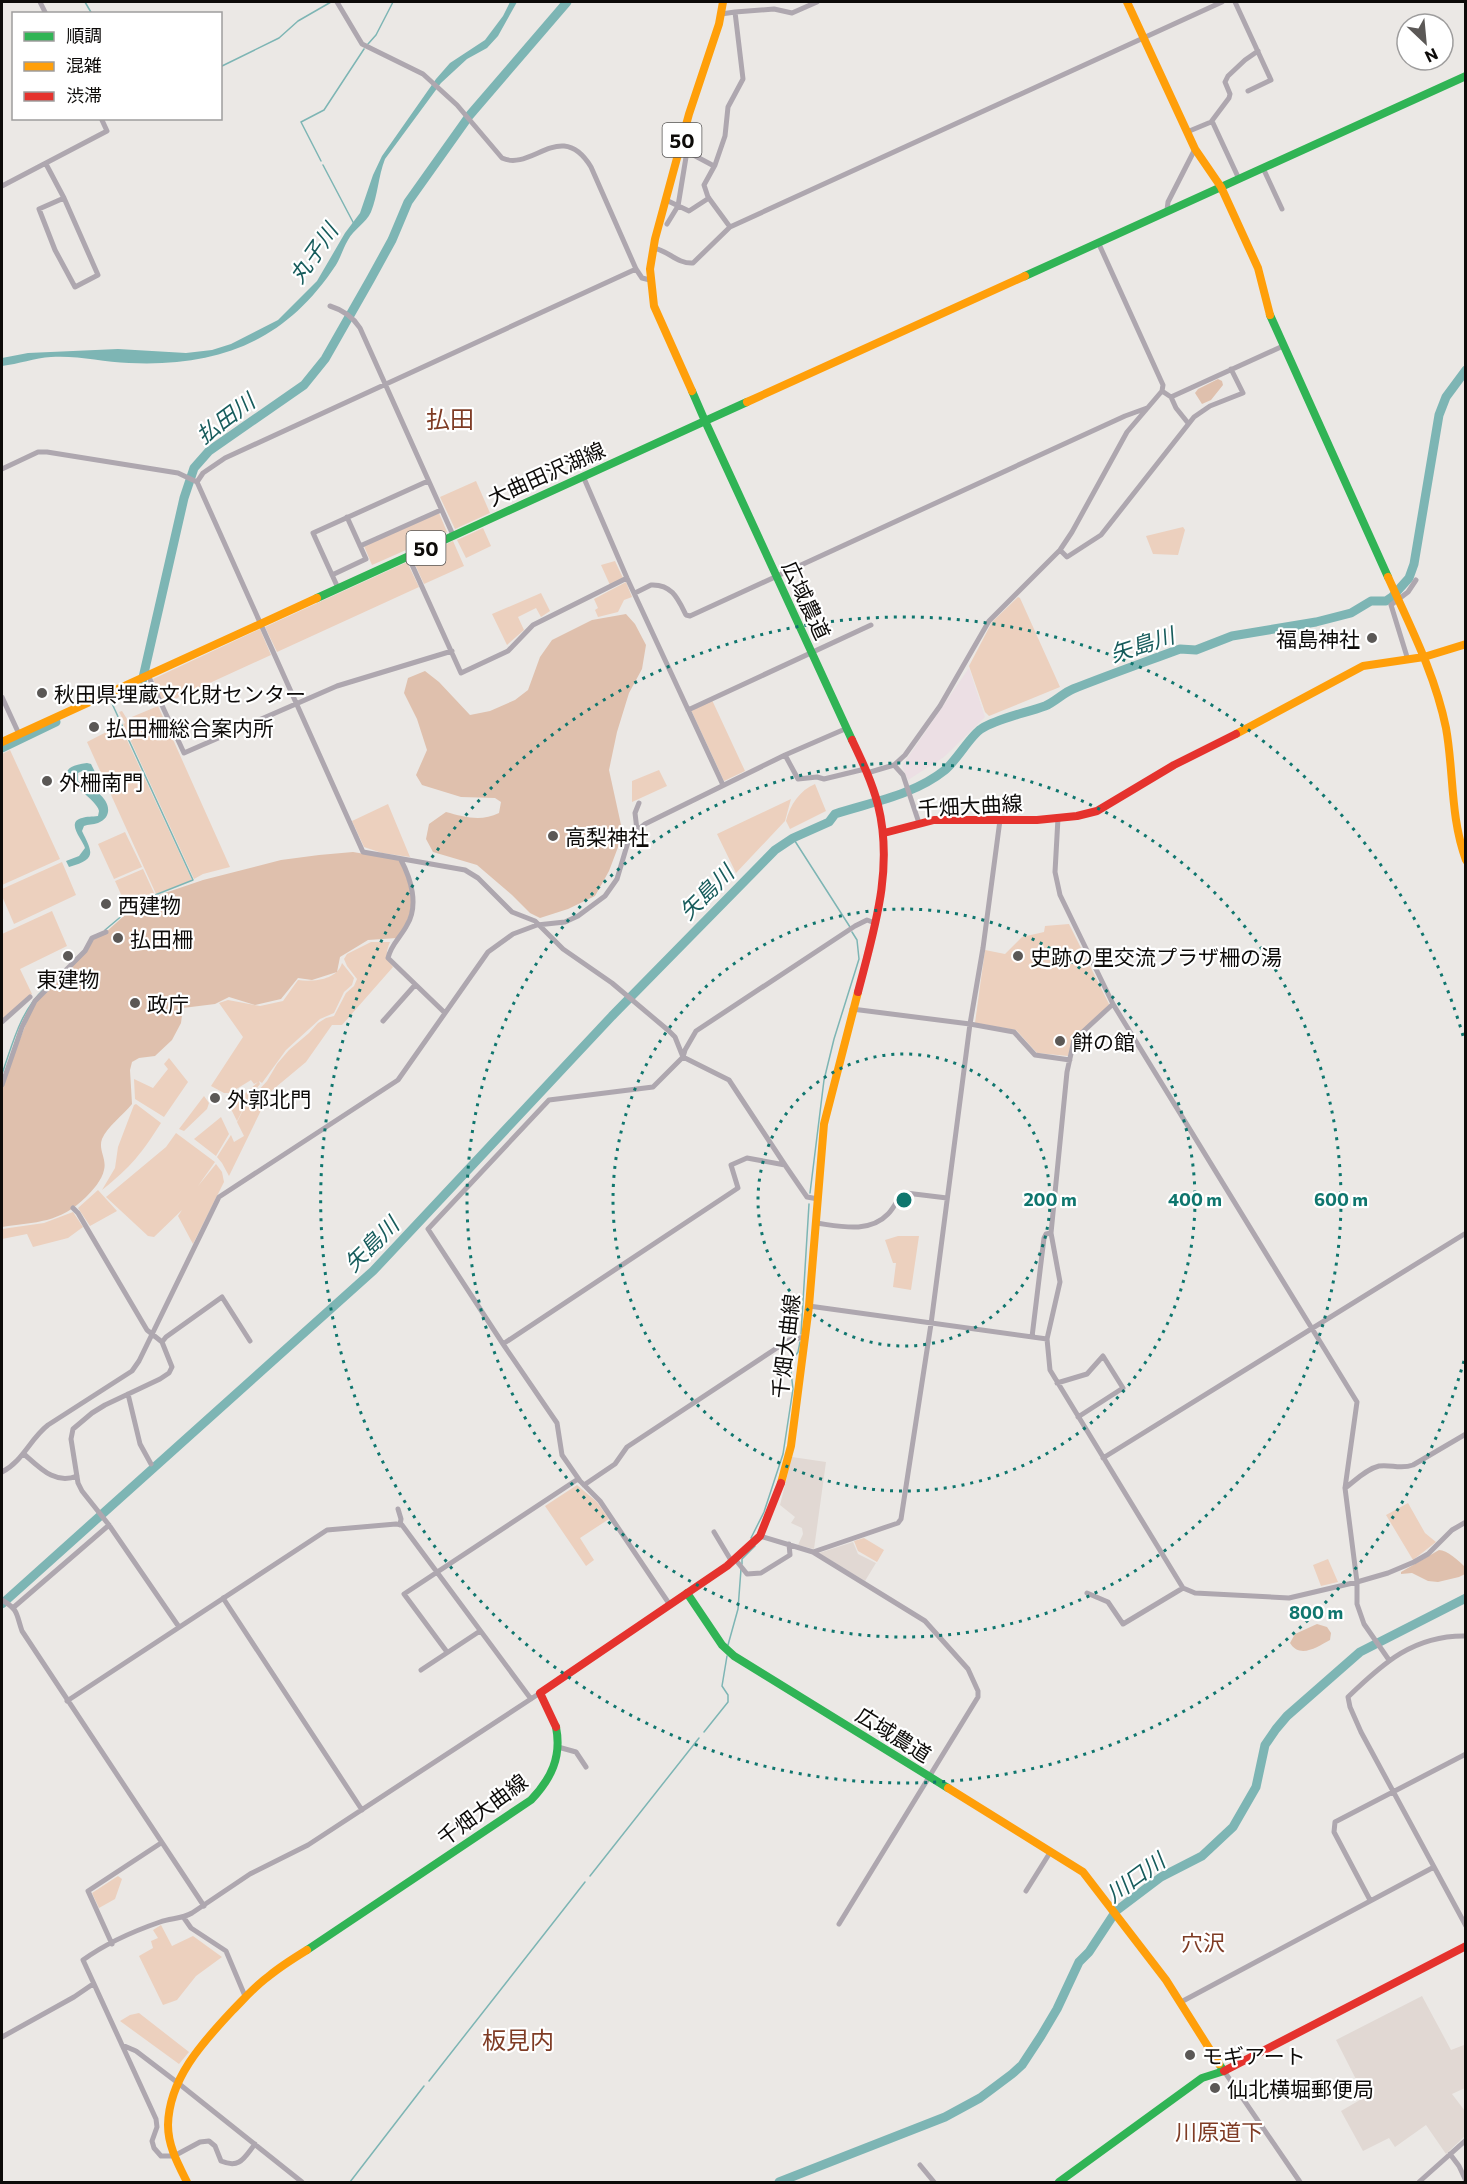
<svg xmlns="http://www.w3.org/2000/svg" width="1467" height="2184" font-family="Commissioner,'Noto Sans JP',sans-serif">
<rect width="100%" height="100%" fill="#ebe8e5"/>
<!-- built -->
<path fill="#e1d8d3" d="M792 1457 826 1462 814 1549 798 1545 803 1534 802 1528 791 1523 795 1517 780 1505Z
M853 1542 858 1554 876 1563 865 1581 819 1553Z
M1422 1996 1451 2050 1464 2045 1465 2048V2088L1452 2094 1465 2111V2136L1446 2154 1426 2125 1395 2147 1389 2138 1363 2151 1341 2111 1365 2097 1336 2040Z"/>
<!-- industrial -->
<path fill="#ecdfe4" d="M969 668 985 717 944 757 908 780 902 766Z"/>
<!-- green -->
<path fill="#ecd0be" d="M476 481 490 513 455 529 440 497Z
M439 513 447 532 372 565 364 546Z
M1183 527 1185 530 1178 555 1153 554 1146 536Z
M483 528 491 546 466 558 457 540Z
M453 541 464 566 424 584 413 560Z
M615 561 623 578 610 585 601 565Z
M407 562 419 587 277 652 265 627Z
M626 582 632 597 624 600 618 612 598 617 595 610 598 608 594 599Z
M541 593 550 611 541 617 536 608 518 617 524 630 507 645 492 614Z
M1018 597 1020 598 1060 687 989 716 985 712 969 666 992 622Z
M260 629 271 655 164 704 153 679Z
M712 700 745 771 724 781 691 710Z
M158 706 230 867 203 874 194 879 123 724 125 723 119 712 122 711 127 719Z
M120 725 192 880 156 894 87 742Z
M10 750 60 859 2 885V754Z
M659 770 667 786 632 802V781Z
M815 784 826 811 790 829 786 821C790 805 800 790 815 784Z
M791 799 785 821 736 873 717 834Z
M388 804 410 857 382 853 364 847 352 821Z
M125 832 142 867 114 879 98 844Z
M62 862 76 895 14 924 2 896V889Z
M143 869 155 895 128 910 115 881Z
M52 911 67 946 20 969 32 994 2 1020V934Z
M1069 924 1110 1006 1073 1038 1068 1056 1037 1053 1016 1030 975 1023 985 950 1005 954 1022 937 1044 932 1045 926Z
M371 942H390C385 954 386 957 393 967L342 1025H332L306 1062 270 1092 229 1176 222 1163 217 1157 231 1135 234 1142 244 1136 237 1122 246 1104 267 1081 277 1064 289 1050 309 1033 318 1023 326 1018 334 1016 346 993 354 986 357 979 347 966 344 959 347 954Z
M342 963 354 978 352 985 344 992 334 1013 320 1019 286 1050 262 1083 259 1081 260 1084 249 1098 237 1121 230 1107 258 1082 254 1084 251 1080 230 1093H224L211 1086 243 1037 219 1003 228 1000 260 1006 283 1001 298 980C314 982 337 980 342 963Z
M169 1058 188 1082 164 1117 135 1099 134 1079 153 1088 168 1069 164 1064Z
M204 1096 209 1103 207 1109 184 1131 179 1129Z
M136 1104 161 1123C141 1154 132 1166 102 1190L115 1168 118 1147 134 1105Z
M221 1117 229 1134 216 1156 194 1139Z
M176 1133 215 1162 198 1186 216 1164 222 1172 224 1182 193 1244 178 1216 182 1210 154 1237 148 1236 106 1197 166 1147Z
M98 1190 117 1211 90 1226 78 1208Z
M73 1212 83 1227 68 1238 33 1247 27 1234 2 1239V1229L44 1223Z
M898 1236H919L911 1290 893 1287 896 1263H893L885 1240Z
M577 1485 597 1502 609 1519 580 1538 594 1560 586 1566 545 1506Z
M1408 1503 1425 1533 1436 1542 1413 1560 1386 1515Z
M864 1538 884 1550 877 1562 858 1551 854 1541Z
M1328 1559 1338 1582 1321 1586 1313 1565Z
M118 1876 122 1879 115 1899 99 1908 92 1893Z
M161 1925 172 1946 193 1936 222 1957 196 1976 177 2000 163 2005 139 1956 153 1948 151 1941 158 1938 153 1930Z
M139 2013 189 2052 179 2064 120 2021 130 2015Z"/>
<!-- forest -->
<path fill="#dfc0ad" d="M1218 379 1222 381 1223 385 1211 400 1202 404 1195 393 1198 389Z
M626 614 635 624 646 645 642 669 629 693 617 732 609 770 623 834 609 871 595 896 568 909 540 918 530 913 512 895 477 865 433 852 426 839 429 824 446 812C464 817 481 822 499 813L501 802 495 798 461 797 422 785 416 775 427 750 417 719 404 693 408 678 425 671 439 682 470 715 490 711 515 700 528 690 540 657 552 640 592 620Z
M353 852 401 860C412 895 419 906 397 938L368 940 340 957 337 972 312 980 298 978 281 999 255 1005 229 997 215 1004 183 1008 181 1023 172 1040 155 1056 139 1058 132 1062 130 1070 132 1104C123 1115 107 1127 102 1139 98 1150 107 1159 104 1170 102 1180 93 1190 86 1197 60 1223 36 1222 2 1227V1085L35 1001 85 951 92 938 106 932 125 915 159 895 203 880 281 860 319 855Z
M1439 1550C1447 1550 1459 1561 1465 1567V1574L1459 1577 1438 1582 1428 1581 1412 1573 1401 1574V1572Z
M1317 1624 1327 1627 1331 1633 1330 1640C1317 1647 1300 1659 1290 1643L1295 1634Z"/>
<!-- water -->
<path fill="#7db5b4" d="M510 2H517L498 36 487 48 467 59 441 83 385 159C378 177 378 195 371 212 366 223 354 229 348 240 343 248 341 257 336 265 285 342 219 367 129 363 103 362 76 355 51 357 35 358 18 364 2 366V358L28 353 118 349 186 353 212 350 231 344 278 320 317 281 345 233 360 213 373 175 382 156 436 79 450 63 485 40 503 16Z
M87 763 91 764 96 774 82 771 78 773V781C84 787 91 789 98 793 110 802 113 817 98 823 93 825 88 824 84 826L82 831C92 852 98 859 69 867L66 861 79 856 85 848C83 840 65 822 82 818 87 816 92 817 98 816L99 811C97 796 37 769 87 763Z"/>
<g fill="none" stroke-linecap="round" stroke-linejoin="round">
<!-- stream -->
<path stroke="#7db5b4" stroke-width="1.5" d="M85 2 92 14
M368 44 376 35 393 2
M220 67 279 38 298 21 331 2
M321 161 301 122 324 110 364 49
M323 165 354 224
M793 838 850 927
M105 930 124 914 155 895 193 880 109 697
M2 1074C13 1043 20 1011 45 988
M810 1193 824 1080 834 1039 859 959 857 940 852 932
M801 1334 809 1204
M751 1538 764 1512 783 1454 793 1389 790 1364 798 1352 800 1342
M742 1564V1559L755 1546
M728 1645 738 1609 741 1569
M704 1732 728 1702V1695L722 1686 727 1656
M590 1876 699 1738
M429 2081 585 1882
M350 2182 424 2086"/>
<!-- river -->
<path stroke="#7db5b4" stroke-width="9" d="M469 116 567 2
M142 682 184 498 194 468 209 451 304 385 325 359 370 280 392 240 408 202 467 119
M2 748 56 722
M2 1604 373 1271 612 1016 775 850 793 838 829 822 835 814C872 802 914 795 945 770 957 760 971 735 981 729 998 718 1026 713 1045 706 1055 702 1063 693 1073 689 1108 675 1145 662 1180 649L1196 650 1232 636 1316 622 1351 613 1371 601H1386L1392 597 1409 578 1414 564 1439 415 1446 397 1466 370
M779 2182 945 2117 980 2098 1012 2074 1022 2065 1041 2036 1057 2009 1079 1962 1089 1952 1116 1911 1161 1877 1202 1856 1233 1827 1256 1787 1265 1745 1276 1729 1287 1716 1360 1652 1466 1598"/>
<!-- street -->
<path stroke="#aea7af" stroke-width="5" d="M40 2 46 14
M337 2 362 44 423 74 457 105 502 158C532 172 561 118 591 167L636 269 642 278 650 280
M1235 2 1271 80 1248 91
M735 12 774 9 792 13 817 2
M721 14 735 12 743 79 728 107 725 136 715 165 704 185 708 197 730 227
M1212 121 1239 179
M1187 132 1211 122 1229 98 1230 94 1225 82 1228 76 1245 60 1258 51
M684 150 714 166
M46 164 64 198 98 275 75 287 55 250 39 209 64 198
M1263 168 1282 209
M2 186 107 131 101 118
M666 200 689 211 709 198
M1167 210 1168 202 1195 149
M667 224 678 206 687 151 684 139
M653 248C668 250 677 264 693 263L730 227 1222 2
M330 306C343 310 353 317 360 328L453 535
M1162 391 1171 397 1283 346
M1171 397 1176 408 1188 423
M2 469 38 452H47L178 473 197 482 363 852 465 870 478 878 512 912 535 921 563 949 612 983 669 1031 675 1037 683 1057 729 1080 785 1165
M583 476 627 578 723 785
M197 482 203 473 225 458 636 269
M360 546 441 510
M1060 550 1067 557 1101 535 1194 417 1210 406 1243 393 1231 369
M408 556 461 673 508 651 533 625 627 578
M332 575 366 559 347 517
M338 588 313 533 428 481
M635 593 651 585C672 584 678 599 686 615L690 616 1125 416 1147 408
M1408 660 1391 605 1408 592 1416 580
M148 675 184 753 337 686 452 651
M2 697 19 734
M688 710 871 625
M785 755 798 779 817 777 824 779 865 769
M894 765 903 775 919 823
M867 773 894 765 905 755 940 706 989 621 1060 550 1072 532 1127 432 1162 391 1163 385 1098 242
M1058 818 1055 872 1060 895 1113 1004 1357 1402 1345 1488 1357 1582V1604L1364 1624 1389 1660
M1000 820 983 948 970 1024 1014 1032 1035 1055 1070 1060
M637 830 635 813 639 803
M401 860C411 879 419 905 407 925 401 937 391 944 388 958L445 1013
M1113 1004 1074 1040 1067 1072 1051 1233 1060 1282 1047 1339 1050 1370 1183 1588 1195 1593 1289 1598 1357 1582 1388 1573 1414 1562 1428 1554 1452 1530 1466 1522
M383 1021 415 985
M2 1022 30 997
M2 1085 22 1027 35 1001 85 951 92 938 106 932
M73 1208 78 1213 147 1330 162 1342 172 1367 169 1373 160 1379 105 1405 92 1413 73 1429 71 1439 78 1483 82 1491 109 1525 179 1627
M816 1223C839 1226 869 1234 888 1214 895 1207 897 1198 906 1193L947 1198
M809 1306 1047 1339
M1032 1337 1044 1238 1046 1234 1051 1233
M162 1342 166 1337 222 1297 250 1341
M503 1344 738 1188 731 1165 747 1158 785 1165 807 1197 818 1199
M1057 1383 1087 1374 1103 1356 1123 1388 1078 1417
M128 1394 140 1444 151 1464
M24 1454C40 1468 55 1485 77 1476
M1103 1458 1466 1233
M2 1472C23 1461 30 1439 48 1425L132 1371 139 1361 219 1197 398 1080 488 952 513 934 537 925 565 922 578 916 605 896 617 879 628 842 632 835 645 824 785 755 845 729
M584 1485 615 1464 627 1447 789 1340 805 1337
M1345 1488C1355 1481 1366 1469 1379 1466 1391 1464 1400 1470 1413 1465L1466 1434
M398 1509 401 1519 400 1525
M714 1532 732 1562
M760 1536 813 1552 925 1621 968 1669 978 1691V1697L839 1924
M813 1552 898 1523 901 1519 931 1324 970 1024 852 1009
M735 1559 747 1574 761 1573 790 1555 789 1544
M1087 1593 1108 1602 1123 1624 1183 1588
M223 1598 362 1810
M2 1600C19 1610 16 1614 22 1631L204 1906
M670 1605 600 1501 580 1481 562 1455 557 1423 503 1344 428 1229 549 1100 653 1087 683 1057 685 1050 696 1031 855 926 867 920 875 923
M14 1607 109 1525
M1466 1636C1414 1635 1383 1663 1348 1697L1350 1707 1361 1732 1466 1926
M447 1652 404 1594 578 1479
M421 1670 480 1631
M67 1701 327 1530 396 1524 402 1525 531 1699
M558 1747 576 1752 586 1767
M1026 1891 1051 1851
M1370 1900 1334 1832 1335 1822 1466 1754
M184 1918 191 1928 226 1951 245 1996
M112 1944 88 1891 161 1843
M1181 2002 1434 1867
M2 2037 74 1997 93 1984
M122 2045 136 2051 178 2083 302 2182
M1224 2071 1300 2182
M255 2144C244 2158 240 2169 221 2161L215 2146 209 2141 200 2142 174 2156H161L154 2148 152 2141 157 2127 156 2119 83 1960C105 1944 134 1931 160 1922 171 1918 182 1919 192 1913L250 1874 308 1845 540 1693
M1450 2154 1459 2166 1466 2181
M920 2165 934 2182
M1419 2182 1466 2140"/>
<!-- fast -->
<path stroke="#30b455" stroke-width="8" d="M1025 276 1466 76
M1270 315 1388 577
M747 402 705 421 852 740
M317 598 705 421 692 391
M687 1593 722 1645 734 1656 948 1788
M307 1950 531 1800C551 1779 562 1757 556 1727
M1059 2182 1202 2078 1224 2071 1219 2064"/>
<!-- slow -->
<path stroke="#ff9f0a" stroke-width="8" d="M1127 2 1195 149 1221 187 1258 268 1270 315
M692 391 654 306 650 269 655 239 689 114 719 24 723 2
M747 402 1025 276
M1388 577C1410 626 1435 674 1446 728 1454 772 1450 817 1466 860
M1236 734 1363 666 1424 657 1466 644
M2 742 317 598
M781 1483 791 1446 809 1306 824 1124 858 992
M948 1788 1083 1872 1166 1980 1219 2064
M187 2182C178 2164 168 2146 168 2125 169 2079 202 2043 232 2011 244 1999 255 1986 269 1976 281 1966 294 1958 307 1950"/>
<!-- jam -->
<path stroke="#e5322d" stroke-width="8" d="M852 740C862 761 872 782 878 805 894 869 874 930 858 992
M884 833 934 820H1037L1077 816 1097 811 1174 765 1236 734
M556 1727 540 1693 727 1566 760 1536 781 1483
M1224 2071 1466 1946"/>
</g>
<!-- distance rings -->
<g fill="none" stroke="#0f766e" stroke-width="3" stroke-dasharray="3 6">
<circle cx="904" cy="1200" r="146"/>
<circle cx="904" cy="1200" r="291"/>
<circle cx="904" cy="1200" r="437"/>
<path d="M1464 1361A583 583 0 1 1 1464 1039"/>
</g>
<!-- markers -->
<g fill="#5b5856" stroke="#fff" stroke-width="2">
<circle cx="1372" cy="638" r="6"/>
<circle cx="42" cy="693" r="6"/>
<circle cx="94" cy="727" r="6"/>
<circle cx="47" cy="781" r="6"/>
<circle cx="553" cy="836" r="6"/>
<circle cx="106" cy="904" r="6"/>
<circle cx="118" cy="938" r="6"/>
<circle cx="68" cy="956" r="6"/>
<circle cx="1018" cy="956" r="6"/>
<circle cx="135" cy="1003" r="6"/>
<circle cx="1060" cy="1041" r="6"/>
<circle cx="215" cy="1098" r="6"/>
<circle cx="1190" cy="2055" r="6"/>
<circle cx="1215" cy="2088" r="6"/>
</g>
<g text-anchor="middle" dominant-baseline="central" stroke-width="4.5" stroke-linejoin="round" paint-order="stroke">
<!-- shield labels -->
<g fill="#fff" stroke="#565453" stroke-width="1.5">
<rect x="662.5" y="123" width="39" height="34" rx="4.5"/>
<rect x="406.5" y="531" width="39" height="34" rx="4.5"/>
</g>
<g font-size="20" font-weight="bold" fill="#0d0b09">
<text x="682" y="140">50</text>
<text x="426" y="548">50</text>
</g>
<!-- street labels -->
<g font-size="21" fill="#0d0b09" stroke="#fff">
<text transform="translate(546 473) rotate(-24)">大曲田沢湖線</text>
<text transform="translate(807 600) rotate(65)">広域農道</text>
<text transform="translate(970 805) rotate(-3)">千畑大曲線</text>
<text transform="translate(785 1346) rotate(-83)">千畑大曲線</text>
<text transform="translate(894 1734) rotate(32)">広域農道</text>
<text transform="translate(482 1809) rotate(-36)">千畑大曲線</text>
</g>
<!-- poi labels -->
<g font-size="21" fill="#0d0b09" stroke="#fff" text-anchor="start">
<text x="1360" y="638" text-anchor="end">福島神社</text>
<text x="54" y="693">秋田県埋蔵文化財センター</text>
<text x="106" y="727">払田柵総合案内所</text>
<text x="59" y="781">外柵南門</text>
<text x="565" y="836">高梨神社</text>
<text x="118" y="904">西建物</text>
<text x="130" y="938">払田柵</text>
<text x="1030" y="956">史跡の里交流プラザ柵の湯</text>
<text x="68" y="978" text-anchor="middle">東建物</text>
<text x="147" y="1003">政庁</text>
<text x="1072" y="1041">餅の館</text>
<text x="227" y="1098">外郭北門</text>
<text x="1202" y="2055">モギアート</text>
<text x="1227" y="2088">仙北横堀郵便局</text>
</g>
<!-- water labels -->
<g font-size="22" font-style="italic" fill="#175c5c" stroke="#fff">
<text transform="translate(313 253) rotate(-55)">丸子川</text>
<text transform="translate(225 418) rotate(-37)">払田川</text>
<text transform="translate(1142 644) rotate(-18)">矢島川</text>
<text transform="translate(706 892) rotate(-45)">矢島川</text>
<text transform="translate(371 1244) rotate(-45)">矢島川</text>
<text transform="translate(1135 1877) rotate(-36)">川口川</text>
</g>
<!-- neighbourhood labels -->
<g font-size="22" fill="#7f3c25" stroke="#fff">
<text x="1203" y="1942">穴沢</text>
<text x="1219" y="2131">川原道下</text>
</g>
<!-- quarter labels -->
<g font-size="24" fill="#7f3c25" stroke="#fff">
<text x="450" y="418">払田</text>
<text x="518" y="2039">板見内</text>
</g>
</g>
<circle cx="904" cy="1200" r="9" fill="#0f766e" stroke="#fff" stroke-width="3"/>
<g font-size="18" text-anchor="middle" font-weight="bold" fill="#0f766e" stroke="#fff" stroke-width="4.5" stroke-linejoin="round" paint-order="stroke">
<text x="1050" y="1206">200 m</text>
<text x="1195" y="1206">400 m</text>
<text x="1341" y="1206">600 m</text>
<text x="1316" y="1619">800 m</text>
</g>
<!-- border -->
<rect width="1467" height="2184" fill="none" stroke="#0d0b09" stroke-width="6"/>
<!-- legend -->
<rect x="12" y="12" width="210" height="108" fill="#ffffff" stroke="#9e9d9d" stroke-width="1.5"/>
<rect x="24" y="32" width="30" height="9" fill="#30b455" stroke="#9e9d9d" stroke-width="1.5"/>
<text x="66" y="42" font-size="18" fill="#0d0b09">順調</text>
<rect x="24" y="62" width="30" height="9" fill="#ff9f0a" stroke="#9e9d9d" stroke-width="1.5"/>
<text x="66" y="72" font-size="18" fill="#0d0b09">混雑</text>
<rect x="24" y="92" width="30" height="9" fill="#e5322d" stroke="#9e9d9d" stroke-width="1.5"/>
<text x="66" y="102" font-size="18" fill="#0d0b09">渋滞</text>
<!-- north arrow -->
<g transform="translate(1425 42) rotate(154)"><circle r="28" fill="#ffffff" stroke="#9e9d9d" stroke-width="1.5"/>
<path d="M0-4.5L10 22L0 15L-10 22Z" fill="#5b5856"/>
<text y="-9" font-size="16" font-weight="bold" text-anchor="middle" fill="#0d0b09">N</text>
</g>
</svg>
